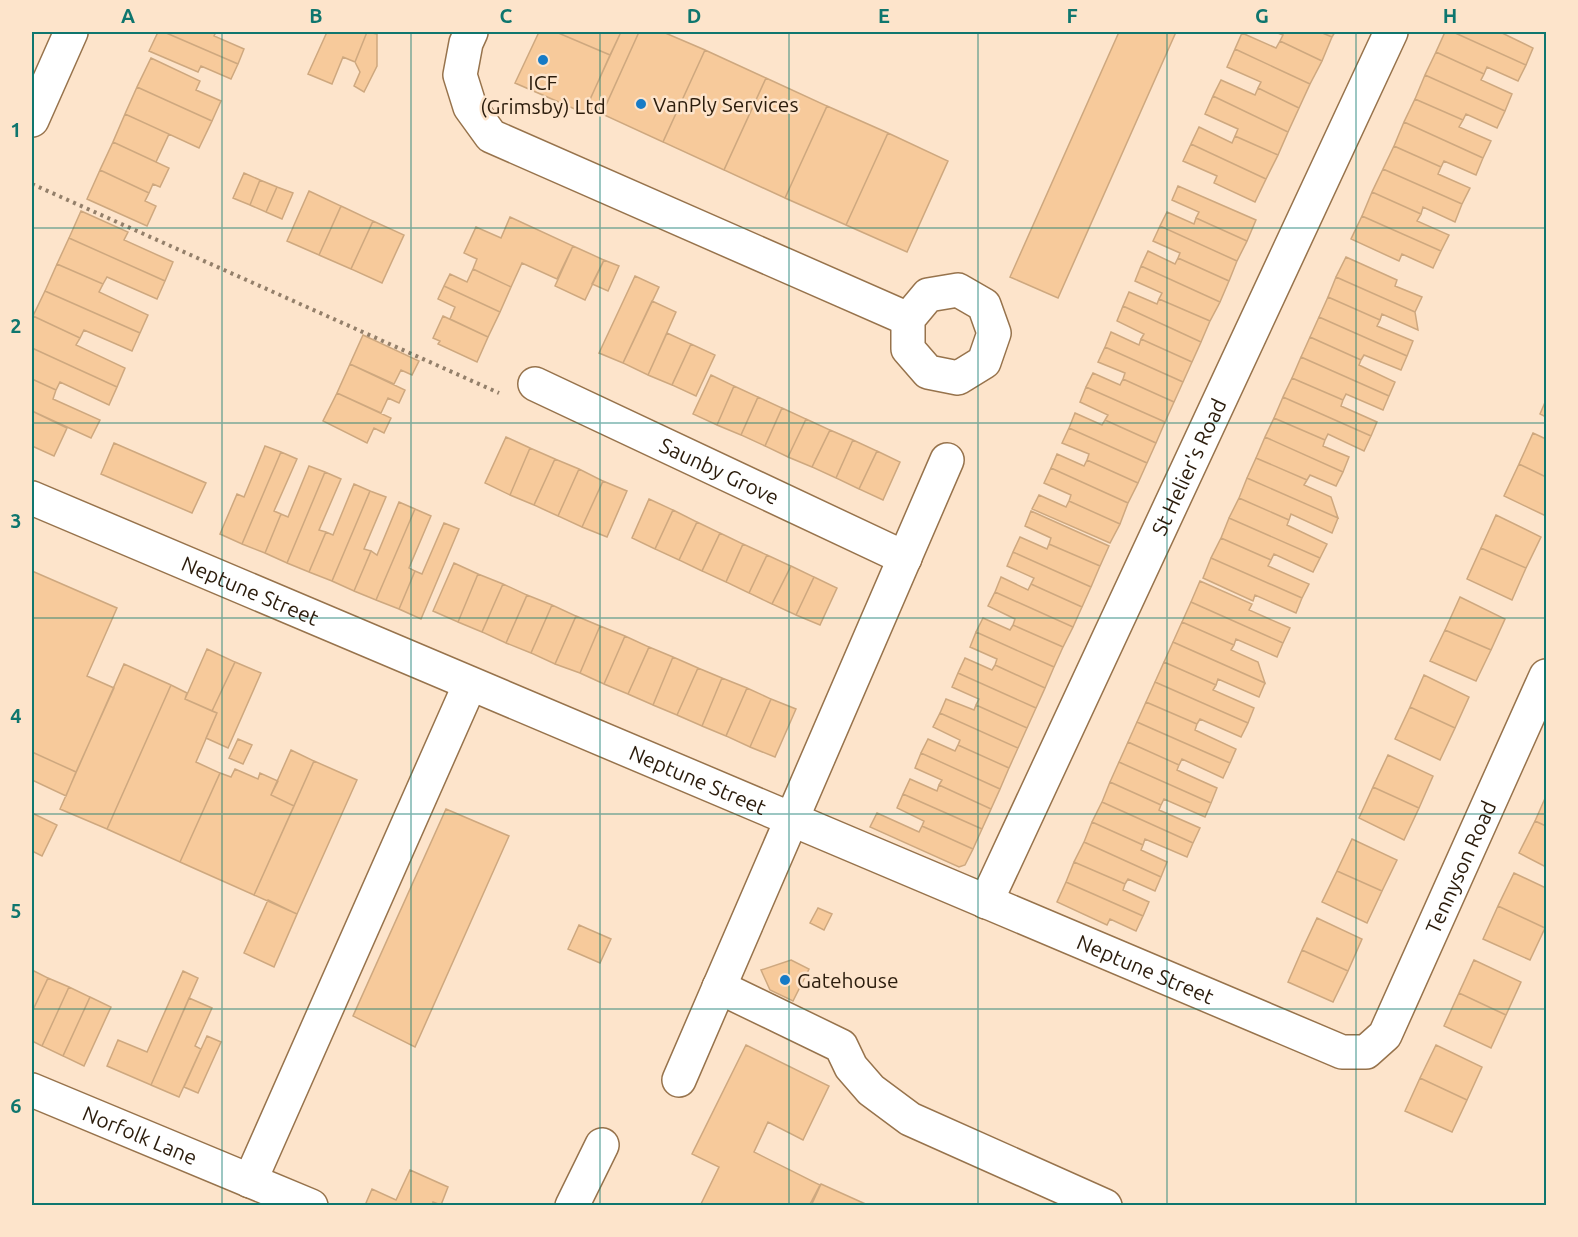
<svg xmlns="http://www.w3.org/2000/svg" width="1578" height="1237" font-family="Ubuntu,sans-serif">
<rect width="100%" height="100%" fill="#fde4cb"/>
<!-- building -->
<path fill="#f7ca9b" stroke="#cea87f" stroke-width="1.5" d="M158 32H164L238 64 231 79 201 66 198 72 149 51Z
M164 32H216L214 36 244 49 238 64Z
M327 32H367L355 62 343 57 332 84 308 74Z
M367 32 377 34V66L364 92 354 86 360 72 355 62Z
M539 32H556L610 55 584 113 515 83Z
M556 32H621L610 55Z
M621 32H639L602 114 586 108Z
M639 32H663L705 50 663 142 602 114Z
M1119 32H1176L1058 298 1010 277Z
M1275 32H1320L1332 37 1322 61 1280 41 1283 35Z
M1320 32H1335L1332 37Z
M1445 32H1453L1526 65 1518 81 1487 67 1484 74 1436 52Z
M1453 32H1503L1502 33 1533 48 1526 65Z
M1242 33 1276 48 1280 41 1322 61 1310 84 1235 49Z
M1235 49 1310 84 1299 108 1258 88 1261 82 1227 67Z
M705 50 766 78 724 170 663 142Z
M1436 52 1484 74 1481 80 1512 94 1505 111 1425 75Z
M151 58 200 81 196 90 221 101 212 121 137 87Z
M1425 75 1505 111 1497 128 1466 114 1463 120 1415 99Z
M766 78 827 106 785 198 724 170Z
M1221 80 1255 95 1258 88 1299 108 1288 132 1213 96Z
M137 87 212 121 199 148 125 114Z
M1213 96 1288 132 1278 155 1235 136 1238 129 1205 114Z
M1415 99 1463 120 1459 127 1491 141 1483 158 1404 122Z
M827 106 888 133 846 225 785 198Z
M125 114 169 134 156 162 113 142Z
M1404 122 1483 158 1476 175 1444 161 1441 167 1394 146Z
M1199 127 1232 143 1235 136 1278 155 1266 179 1191 144Z
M888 133 948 161 907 252 846 225Z
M113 142 169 168 160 187 153 184 149 193 100 170Z
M1191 144 1266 179 1255 202 1214 183 1217 176 1183 161Z
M1394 146 1441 167 1438 174 1470 188 1462 204 1383 169Z
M1383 169 1462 204 1455 222 1423 207 1421 214 1372 192Z
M100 170 149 193 145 201 156 206 147 226 87 199Z
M244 173 260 180 250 205 233 198Z
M260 180 277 187 266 212 250 205Z
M1178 186 1256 220 1247 241 1196 218 1199 212 1172 200Z
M277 187 293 193 282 219 266 212Z
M309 191 341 206 319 255 287 241Z
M1372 192 1421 214 1417 221 1449 235 1441 251 1362 216Z
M341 206 373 221 351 269 319 255Z
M81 211 128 232 124 240 173 262 165 281 69 238Z
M1167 212 1194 224 1196 218 1247 241 1237 261 1160 226Z
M1362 216 1441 251 1433 268 1402 254 1399 261 1351 239Z
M510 217 573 246 557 279 522 263 511 287 473 269 477 259 464 253 476 227 501 238Z
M373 221 404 235 382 283 351 269Z
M1160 226 1237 261 1229 281 1178 258 1180 253 1153 241Z
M69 238 165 281 157 299 107 277 103 284 57 264Z
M573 246 604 260 585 300 555 286Z
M1148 251 1175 264 1178 258 1229 281 1220 302 1141 266Z
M1346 257 1397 280 1395 286 1422 297 1415 312 1336 277Z
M604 260 619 266 608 291 592 284Z
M57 264 103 284 99 292 148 315 140 333 45 291Z
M1141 266 1220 302 1210 321 1159 299 1162 293 1135 281Z
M473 269 511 287 500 312 444 286 450 274 467 282Z
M635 276 659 287 623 363 599 353Z
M1336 277 1415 312 1418 330 1382 314 1380 320 1328 297Z
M444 286 500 312 488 337 450 319 455 307 438 299Z
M45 291 140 333 132 351 84 330 80 338 33 316Z
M1129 292 1157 304 1159 299 1210 321 1201 342 1123 306Z
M1328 297 1380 320 1377 326 1413 341 1407 356 1319 317Z
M652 301 676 312 648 375 623 363Z
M1123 306 1201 342 1192 362 1141 339 1144 334 1117 321Z
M33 316 80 338 76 345 125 368 117 387 32 348V320Z
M443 316 488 337 477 362 438 344 440 341 433 338Z
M1319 317 1407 356 1401 370 1364 355 1361 360 1310 337Z
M1111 332 1139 345 1141 339 1192 362 1183 382 1105 347Z
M667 333 691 344 672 385 648 375Z
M363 335 419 361 412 375 401 370 394 384 350 364Z
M1310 337 1361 360 1359 365 1395 382 1389 396 1301 357Z
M691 344 715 355 696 396 672 385Z
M1105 347 1183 382 1174 402 1123 379 1125 373 1098 362Z
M32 348 117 387 109 405 60 382 56 390 32 379Z
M1301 357 1389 396 1383 410 1346 394 1343 400 1292 378Z
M350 364 405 390 399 403 388 398 381 413 337 393Z
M1093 373 1120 385 1123 379 1174 402 1165 422 1086 387Z
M711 375 734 386 717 425 693 414Z
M1292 378 1343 400 1341 406 1377 422 1371 436 1283 397Z
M32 379 56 390 53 399 100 420 91 438 32 411Z
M734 386 758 397 741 435 717 425Z
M1086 387 1165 422 1156 443 1105 420 1108 415 1080 402Z
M337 393 391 418 384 433 374 428 367 443 323 421Z
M758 397 782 408 765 446 741 435Z
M1283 397 1371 436 1364 451 1328 434 1325 440 1274 418Z
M1546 400V417L1540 414Z
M782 408 806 419 788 457 765 446Z
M32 411 67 428 54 456 32 446Z
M1075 413 1102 425 1105 420 1156 443 1147 463 1069 428Z
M1274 418 1325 440 1323 446 1349 457 1343 472 1265 437Z
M806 419 830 430 812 467 788 457Z
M1069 428 1147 463 1138 483 1087 460 1089 454 1062 443Z
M830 430 853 440 836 478 812 467Z
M1533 433 1546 439V477L1519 464Z
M506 437 530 448 510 495 485 483Z
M1265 437 1343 472 1336 486 1310 475 1307 480 1256 458Z
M853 440 877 451 859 489 836 478Z
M114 443 206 483 192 513 101 474Z
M265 446 281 452 242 544 220 534 237 494 244 497Z
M530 448 555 459 534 505 510 495Z
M877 451 900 462 883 500 859 489Z
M281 452 297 459 274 511 281 514 265 553 242 544Z
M1057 454 1084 466 1087 460 1138 483 1128 503 1051 468Z
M1256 458 1307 480 1304 485 1331 497 1338 518 1247 478Z
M555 459 579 469 558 516 534 505Z
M1519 464 1546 477V516L1504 496Z
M309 466 325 472 287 563 265 553 281 514 288 517Z
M1051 468 1128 503 1120 524 1069 501 1071 495 1044 483Z
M579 469 603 481 582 527 558 516Z
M325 472 341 479 319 530 326 532 309 572 287 563Z
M1247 478 1338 518 1332 533 1291 514 1289 520 1239 498Z
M603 481 627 491 607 537 582 527Z
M354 484 370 491 332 581 309 572 326 532 333 535Z
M370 491 386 497 364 549 371 551 354 591 332 581Z
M1039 495 1066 507 1069 501 1120 524 1110 543 1032 509Z
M1239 498 1289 520 1287 525 1327 544 1320 558 1229 518Z
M649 499 673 510 655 549 632 538Z
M399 502 415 509 376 600 354 591 371 551 377 555Z
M415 509 431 516 409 568 415 571 399 609 376 600Z
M673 510 697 522 679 560 655 549Z
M1031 511 1109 546 1100 566 1049 544 1051 538 1025 526Z
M1496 515 1541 537 1526 568 1481 548Z
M1229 518 1320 558 1313 572 1274 554 1271 560 1221 538Z
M697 522 720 533 702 571 679 560Z
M444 523 459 529 421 619 399 609 415 571 422 574Z
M720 533 743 544 726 582 702 571Z
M1020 537 1047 549 1049 544 1100 566 1091 587 1013 552Z
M1221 538 1271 560 1268 566 1309 584 1302 598 1211 558Z
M743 544 767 555 749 593 726 582Z
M1481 548 1526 568 1512 600 1467 579Z
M1013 552 1091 587 1082 607 1031 584 1034 578 1007 566Z
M767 555 791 566 772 604 749 593Z
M1211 558 1302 598 1296 613 1255 595 1253 601 1203 578Z
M454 563 478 574 458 622 433 611Z
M791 566 814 577 796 615 772 604Z
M32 571 117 608 87 676 114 688 76 772 32 752Z
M478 574 503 584 482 632 458 622Z
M814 577 837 588 820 625 796 615Z
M1001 577 1028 590 1031 584 1082 607 1073 627 995 592Z
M1200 581 1252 604 1249 610 1290 628 1283 643 1191 602Z
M503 584 527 595 506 643 482 632Z
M995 592 1073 627 1063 647 1013 625 1015 619 988 606Z
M527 595 552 605 531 653 506 643Z
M1460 597 1505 619 1491 650 1445 630Z
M1191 602 1283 643 1277 657 1236 639 1234 645 1182 622Z
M552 605 576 616 555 664 531 653Z
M576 616 600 626 580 673 555 664Z
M983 618 1010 630 1013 625 1063 647 1054 667 976 632Z
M1182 622 1234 645 1231 650 1258 662 1265 683 1173 642Z
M600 626 625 636 604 684 580 673Z
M1445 630 1491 650 1476 681 1430 661Z
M976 632 1054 667 1045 688 995 665 997 659 970 647Z
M625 636 649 647 628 694 604 684Z
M1173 642 1265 683 1259 697 1218 679 1216 685 1164 662Z
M649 647 673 657 653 705 628 694Z
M207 649 235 662 212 711 185 699Z
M673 657 698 668 677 715 653 705Z
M965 658 992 670 995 665 1045 688 1036 708 958 673Z
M235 662 261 673 228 748 206 738 217 713 212 711Z
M1164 662 1216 685 1213 690 1254 708 1248 723 1155 682Z
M124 664 171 685 107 829 60 809Z
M698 668 722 678 702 726 677 715Z
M958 673 1036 708 1027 728 976 705 979 699 952 687Z
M1424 675 1469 697 1455 728 1410 707Z
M722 678 747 688 726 736 702 726Z
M1155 682 1248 723 1241 737 1200 719 1197 724 1146 702Z
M171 685 187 693 185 699 217 713 196 762 220 773 180 862 107 829Z
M747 688 771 699 750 747 726 736Z
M771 699 796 709 775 757 750 747Z
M946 699 974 710 976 705 1027 728 1018 748 940 713Z
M1146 702 1197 724 1195 730 1236 749 1230 763 1137 722Z
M1410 707 1455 728 1440 760 1395 739Z
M940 713 1018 748 1009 768 958 745 960 740 933 727Z
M1137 722 1230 763 1223 778 1182 759 1179 765 1128 742Z
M238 739 252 745 243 764 229 758Z
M928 739 955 751 958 745 1009 768 1000 789 921 753Z
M1128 742 1179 765 1177 770 1217 788 1211 803 1119 762Z
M291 750 314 761 294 806 271 795Z
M32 752 76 772 66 796 32 780Z
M921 753 1000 789 991 809 939 785 942 780 915 768Z
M1388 755 1433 776 1419 808 1373 787Z
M314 761 357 780 297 914 254 895Z
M1119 762 1211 803 1205 817 1164 799 1161 805 1110 782Z
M235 769 258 779 260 773 278 781 271 795 294 806 254 895 180 862 220 773 231 777Z
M910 779 937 791 939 785 991 809 982 829 903 794Z
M1110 782 1161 805 1159 810 1200 828 1193 843 1102 802Z
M1373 787 1419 808 1404 840 1359 818Z
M903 794 982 829 973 849 922 826 924 821 897 808Z
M1546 796V826L1535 821Z
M1102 802 1193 843 1187 857 1145 839 1143 845 1092 822Z
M446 809 509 836 415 1047 353 1016Z
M32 813 57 825 42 856 32 851Z
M877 813 919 832 922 826 973 849 965 865 959 867 870 827Z
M1535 821 1546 826V867L1519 853Z
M1092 822 1143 845 1141 850 1167 862 1161 877 1084 842Z
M1352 839 1397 860 1382 891 1337 871Z
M1084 842 1161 877 1155 891 1128 879 1125 884 1074 862Z
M1074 862 1125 884 1123 890 1149 902 1143 916 1066 882Z
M1337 871 1382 891 1367 923 1322 902Z
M1514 873 1546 888V925L1545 928 1498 906Z
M1066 882 1143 916 1136 931 1110 919 1107 925 1057 902Z
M268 900 297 914 274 967 244 953Z
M1498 906 1545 928 1530 960 1483 939Z
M818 908 832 914 824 930 810 923Z
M1317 918 1362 939 1348 971 1302 950Z
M579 925 611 939 600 963 568 949Z
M1302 950 1348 971 1333 1002 1288 982Z
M791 960 809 969 793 1001 770 990 761 970Z
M1474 960 1521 982 1506 1015 1459 993Z
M32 970 48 978 32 1012Z
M183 971 198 978 151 1085 107 1066 118 1040 147 1052Z
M48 978 69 987 42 1046 32 1041V1012Z
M69 987 90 997 63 1056 42 1046Z
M1459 993 1506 1015 1491 1048 1444 1026Z
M90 997 111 1007 84 1066 63 1056Z
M189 998 212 1008 195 1046 201 1049 179 1097 151 1085Z
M207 1036 221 1042 198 1093 184 1087Z
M746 1045 829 1086 803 1140 768 1122 754 1152 820 1185 809 1206H700L719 1167 692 1154Z
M1436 1045 1482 1067 1467 1100 1420 1078Z
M1420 1078 1467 1100 1452 1132 1405 1111Z
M410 1170 448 1187 441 1205 433 1202 432 1206H371L366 1203 372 1189 396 1200Z
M821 1184 870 1206H811Z"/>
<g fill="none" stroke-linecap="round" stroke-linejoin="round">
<!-- minor casing -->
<g stroke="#97734c" stroke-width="36">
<g id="minor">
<path d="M471 32 466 43 460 75 470 107 491 136 908 319"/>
<path d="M32 120 71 32"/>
<path d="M958 290 984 305 994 333 984 362 958 378 928 372 908 349V319L928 295Z"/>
<path id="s1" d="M535 384 905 558"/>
<path id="s2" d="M32 498 1342 1052H1366L1385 1035 1546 676"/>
<path id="s3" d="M986 902 1391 32"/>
<path d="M719 987 841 1046 851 1067 871 1090 910 1119 1105 1206"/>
<path d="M679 1080 947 460"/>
<path id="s4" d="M32 1090 311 1206"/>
<path d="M250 1181 470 684"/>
<path d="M572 1206 602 1145"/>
</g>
</g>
<!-- path -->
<path stroke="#937f6a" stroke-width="4" stroke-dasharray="3 4.5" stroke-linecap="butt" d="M32 184 499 393"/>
<!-- minor -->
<use href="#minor" stroke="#fff" stroke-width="33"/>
</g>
<!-- grid -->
<path fill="none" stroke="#0f766e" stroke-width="1.5" stroke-opacity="0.55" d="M222 32V1206M411 32V1206M600 32V1206M789 32V1206M978 32V1206M1167 32V1206M1356 32V1206M32 228H1546M32 423H1546M32 618H1546M32 814H1546M32 1009H1546"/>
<!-- markers -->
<g fill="#177bc6" stroke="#fde4cb" stroke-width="2">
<circle cx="543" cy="60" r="6"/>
<circle cx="641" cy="104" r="6"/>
<circle cx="785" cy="980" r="6"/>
</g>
<g text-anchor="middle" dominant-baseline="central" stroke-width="5" stroke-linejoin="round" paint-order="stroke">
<!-- poi labels -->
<g font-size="21" fill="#2b1c0c" stroke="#fde4cb" text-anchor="start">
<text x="543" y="82" text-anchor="middle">ICF<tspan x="543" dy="24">(Grimsby) Ltd</tspan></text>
<text x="653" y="104">VanPly Services</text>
<text x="797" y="980">Gatehouse</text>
</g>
<!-- street labels -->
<g font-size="21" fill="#2b1c0c" stroke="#fde4cb">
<text stroke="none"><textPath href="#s3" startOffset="480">St Helier's Road</textPath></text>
<text stroke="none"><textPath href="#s1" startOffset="204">Saunby Grove</textPath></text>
<text stroke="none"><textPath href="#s2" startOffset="237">Neptune Street</textPath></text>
<text stroke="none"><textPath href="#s2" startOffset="723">Neptune Street</textPath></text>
<text stroke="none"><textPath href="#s2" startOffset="1656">Tennyson Road</textPath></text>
<text stroke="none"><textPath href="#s2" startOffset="1209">Neptune Street</textPath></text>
<text stroke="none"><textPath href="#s4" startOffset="117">Norfolk Lane</textPath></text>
</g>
</g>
<!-- border -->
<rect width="1578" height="1237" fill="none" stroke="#fde4cb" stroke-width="66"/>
<rect x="33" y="33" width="1512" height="1171" fill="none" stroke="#0f766e" stroke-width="2"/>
<g font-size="20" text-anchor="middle" font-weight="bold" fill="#0f766e">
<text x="128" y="23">A</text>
<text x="316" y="23">B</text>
<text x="506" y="23">C</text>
<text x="694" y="23">D</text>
<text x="884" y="23">E</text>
<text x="1072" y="23">F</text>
<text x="1262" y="23">G</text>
<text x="1450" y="23">H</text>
<text x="16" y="137">1</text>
<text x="16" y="333">2</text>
<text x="16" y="528">3</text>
<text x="16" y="723">4</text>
<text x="16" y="918">5</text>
<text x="16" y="1113">6</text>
</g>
</svg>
